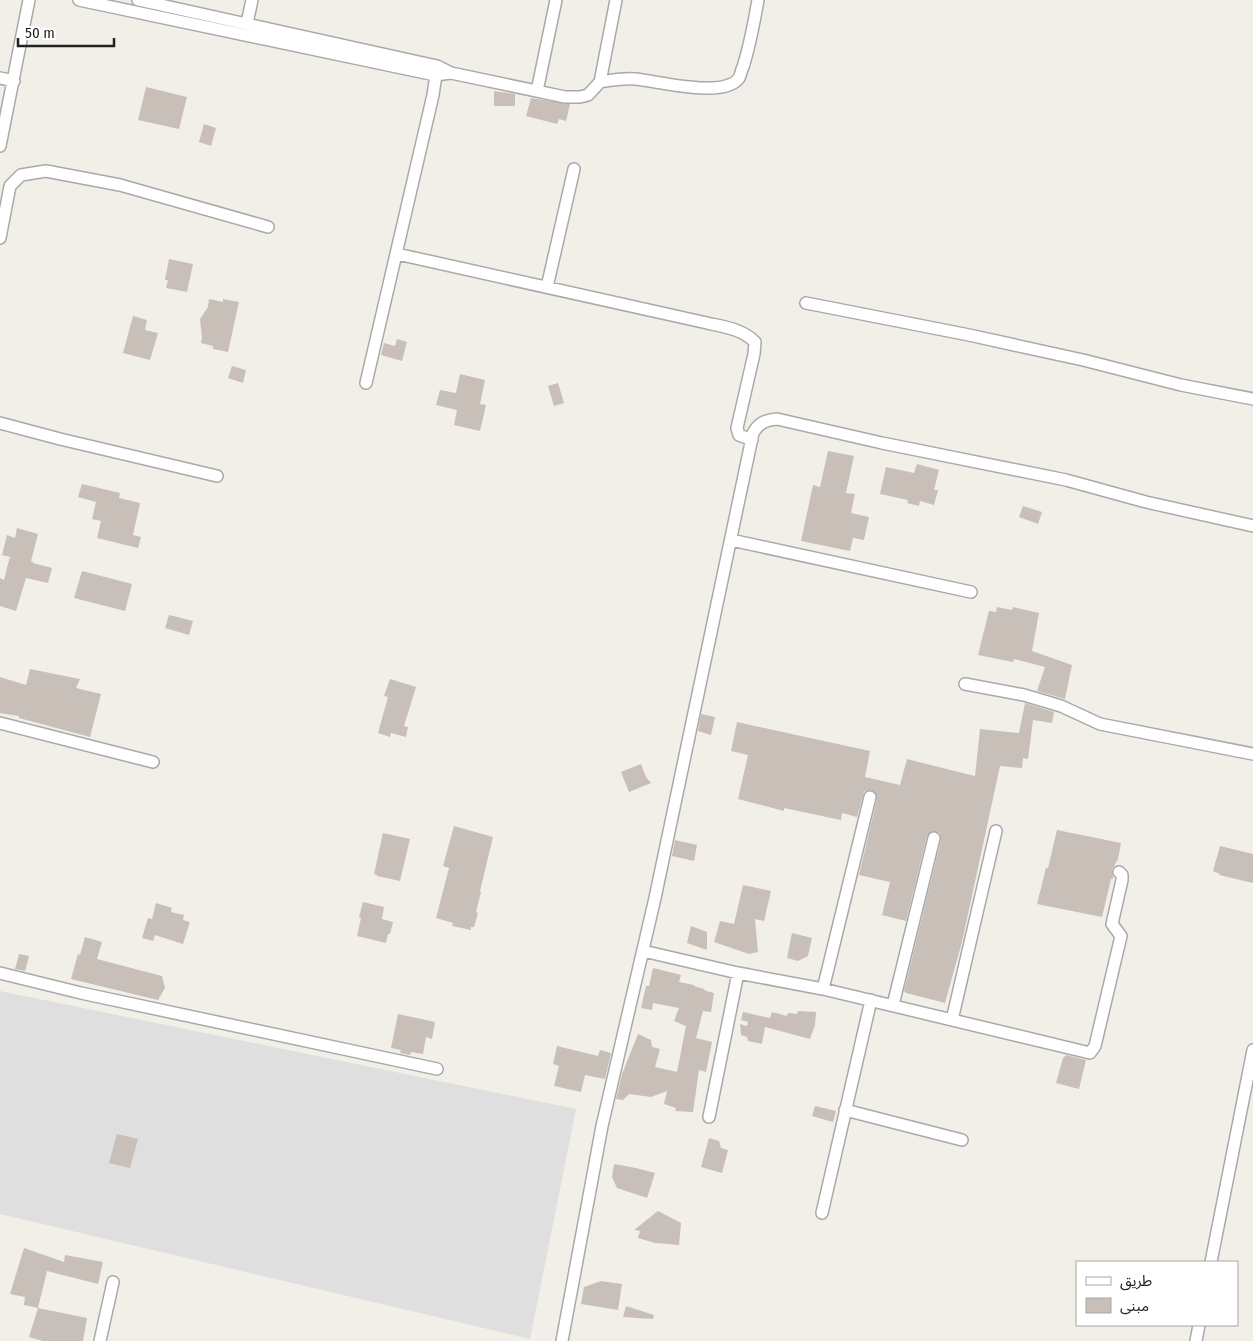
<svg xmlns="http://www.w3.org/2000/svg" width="1253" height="1341" font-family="'Fira Sans Condensed','Noto Sans Arabic',sans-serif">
<rect width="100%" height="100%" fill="#f2efe9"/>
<!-- residential -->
<path fill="#e0dfdf" d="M0 991 576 1109 530 1339 0 1214Z"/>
<!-- building -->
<path fill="#c7bfb8" d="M146 87 187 97 179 129 138 120Z
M494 91 515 94V106H494Z
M531 98 570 104 566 121 559 119 557 124 526 116Z
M204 124 216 128 211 146 199 142Z
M169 259 193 264 187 292 166 288 168 280H165Z
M209 299 223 302V299L239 302 228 352 213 349V346L201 343 202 338 200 319 208 307Z
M133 316 147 320 145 330 158 333 150 360 123 353Z
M397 339 407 342 402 361 381 355 384 343 395 346Z
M232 366 246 370 243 383 228 378Z
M460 374 485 380 480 404 486 405 480 431 454 425 457 410 436 405 440 390 456 393Z
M558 383 564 403 554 406 548 386Z
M828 451 854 456 846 493 855 494 851 513 869 517 864 540 853 538 850 551 801 541 813 485 820 487Z
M917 464 939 470 934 490H938L934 505 920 501 919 506 907 503 908 500 880 494 886 467 914 473Z
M82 484 120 493 119 498 140 503 133 535 141 537 138 548 97 538 101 521 92 519 96 502 78 497Z
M1023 506 1042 512 1038 524 1019 517Z
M17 528 38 534 31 561 33 562V563L52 568 48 583 26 578 16 611 0 606V578L4 580 9 560 10 557 2 555 7 535 15 538Z
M82 571 132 584 125 611 74 598Z
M997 607 1012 610 1013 607 1039 613 1032 651 1072 665 1065 699 1037 691 1045 667 1014 659 1013 662 978 655 989 611 996 612Z
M169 615 193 621 189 635 165 628Z
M30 669 80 679 76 688 101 694 90 737 19 718V716L0 713V677L26 685Z
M390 679 416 687 404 726 408 727 406 737 391 733 390 737 378 733 388 697 384 696Z
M1025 703 1054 712 1052 723 1033 720 1028 759 1023 758 1022 768 1000 766 962 942 945 1003 906 993 904 991 941 840 940 833 932 831 927 836 906 921 882 915 890 882 859 875 877 799 875 792 868 790 864 792 857 817 842 813 841 820 784 808V811L738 799 748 755 731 751 737 722 870 751 865 777 900 785 907 759 975 776 980 729 1019 733Z
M701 714 715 717 711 735 698 731Z
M641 764 646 777 651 783 629 792 621 772Z
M454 826 493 837 480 891 481 892 476 912 478 913 474 927H471V930L452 926 453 923 436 918 449 868 443 866Z
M1057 830 1121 843 1118 859 1112 870 1113 879H1111L1102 917 1037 904 1046 868H1048Z
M383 833 410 839 400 881 377 876V875L374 874Z
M675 840 697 845 694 861 672 856Z
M1220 846 1253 854V883L1219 875 1220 874 1213 871Z
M743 885 771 891 764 921 755 919 758 952 749 954 714 942 720 921 734 924Z
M363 902 384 907 382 919 393 922 390 934H388L386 943 357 936 361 918 359 917Z
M156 903 172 908 171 912 184 915 183 920 190 922 183 944 155 935 153 941 142 938 148 918 152 919Z
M691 926 707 932V950L687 943Z
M792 933 812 938 808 956 798 961 787 958Z
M85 937 102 942 97 959 162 976 165 988 158 1000 71 979 78 954 80 955Z
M19 954 29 956 25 971 15 969Z
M653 968 681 975 679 982 694 985V986L704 989 706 991 714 993 711 1012 703 1011 696 1038 712 1042 706 1072 699 1070 693 1112 675 1111 676 1108 664 1104 667 1091 651 1097 629 1094 623 1100 616 1099 622 1074 638 1034 651 1040 652 1047 660 1049 655 1067 677 1072 686 1026 674 1021 679 1008 653 1003 652 1010 641 1008 646 986H649Z
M798 1011 816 1012 815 1025 810 1039 765 1027 762 1044 748 1041 747 1037 741 1035 740 1024 747 1026 748 1022 741 1020 743 1012 770 1018 772 1012 787 1016 788 1013 797 1014Z
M398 1014 435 1022 432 1039 426 1037 423 1054 411 1052 410 1055 400 1053 401 1050 391 1048Z
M557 1046 598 1056 600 1050 611 1053 605 1079 585 1075 581 1092 554 1086 559 1066 553 1064Z
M1066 1055 1086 1060 1079 1089 1056 1083 1063 1058Z
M815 1106 836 1111 833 1122 812 1116Z
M117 1134 138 1139 130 1168 109 1163Z
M709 1138 719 1141 721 1148 728 1150 722 1173 701 1167Z
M614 1164 636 1168 655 1173 647 1198 617 1188 612 1177Z
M658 1211 681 1223 679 1245 655 1243 638 1238 640 1231 634 1230Z
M24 1248 64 1262 65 1255 103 1262 98 1284 47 1271 38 1308 24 1305 25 1297 10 1294Z
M601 1281 622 1284 618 1310 581 1304 584 1287Z
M626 1306 654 1315 653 1319 623 1317Z
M38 1308 87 1318 83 1341H43L29 1337Z"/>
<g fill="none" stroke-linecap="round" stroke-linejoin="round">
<!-- minor casing -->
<g stroke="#a9a9a9" stroke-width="14">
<path id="minor" d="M79 0 435 75 451 73
M138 0 437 66 451 73 565 97H580L588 95 600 82 616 0
M247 23 252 0
M0 78 14 81
M600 82C612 80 623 78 635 79 658 81 724 99 739 78 741 75 741 70 743 67 750 45 754 23 758 0
M537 91 556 0
M0 146 29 0
M0 238 10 186 21 175 46 171 120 185 268 227
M397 254 707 323C725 327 742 329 755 342L754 354 737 428 739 435 752 440
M547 287 574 169
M806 303 969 335 1083 360 1181 385 1253 399
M366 383 433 95 437 68
M0 423 60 439 217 476
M731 540 971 592
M965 684 1024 695 1061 706 1100 724 1253 754
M0 723 153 762
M643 951 738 973 823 989 1090 1053 1095 1046 1121 936 1112 924 1122 880V875L1119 872
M0 973 81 993 437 1069
M823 989 870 797
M893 1005 934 838
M952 1020 996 831
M845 1110 962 1140
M709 1117 738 973
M822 1213 871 1000
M1211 1262 1253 1050
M100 1341 113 1282
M562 1341 602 1126 655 898 753 433C759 423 765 420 777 419L882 443 1066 480 1146 502 1253 526
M1196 1341 1199 1325"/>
</g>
<!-- minor -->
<use href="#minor" stroke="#fff" stroke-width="11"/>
</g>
<!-- legend -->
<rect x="1076" y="1261" width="162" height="65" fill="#ffffff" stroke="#a7a7a7"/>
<rect x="1086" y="1277" width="25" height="8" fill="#ffffff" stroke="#a7a7a7"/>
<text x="1120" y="1286" font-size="15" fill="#222222">طريق</text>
<rect x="1086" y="1298" width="25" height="15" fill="#c7bfb8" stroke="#a7a7a7"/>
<text x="1120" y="1311" font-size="15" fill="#222222">مبنى</text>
<!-- scale -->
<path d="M18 38v8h96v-8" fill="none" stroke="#222222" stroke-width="2.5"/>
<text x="25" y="38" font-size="15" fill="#222222" stroke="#ffffff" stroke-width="4" paint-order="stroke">50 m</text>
</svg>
